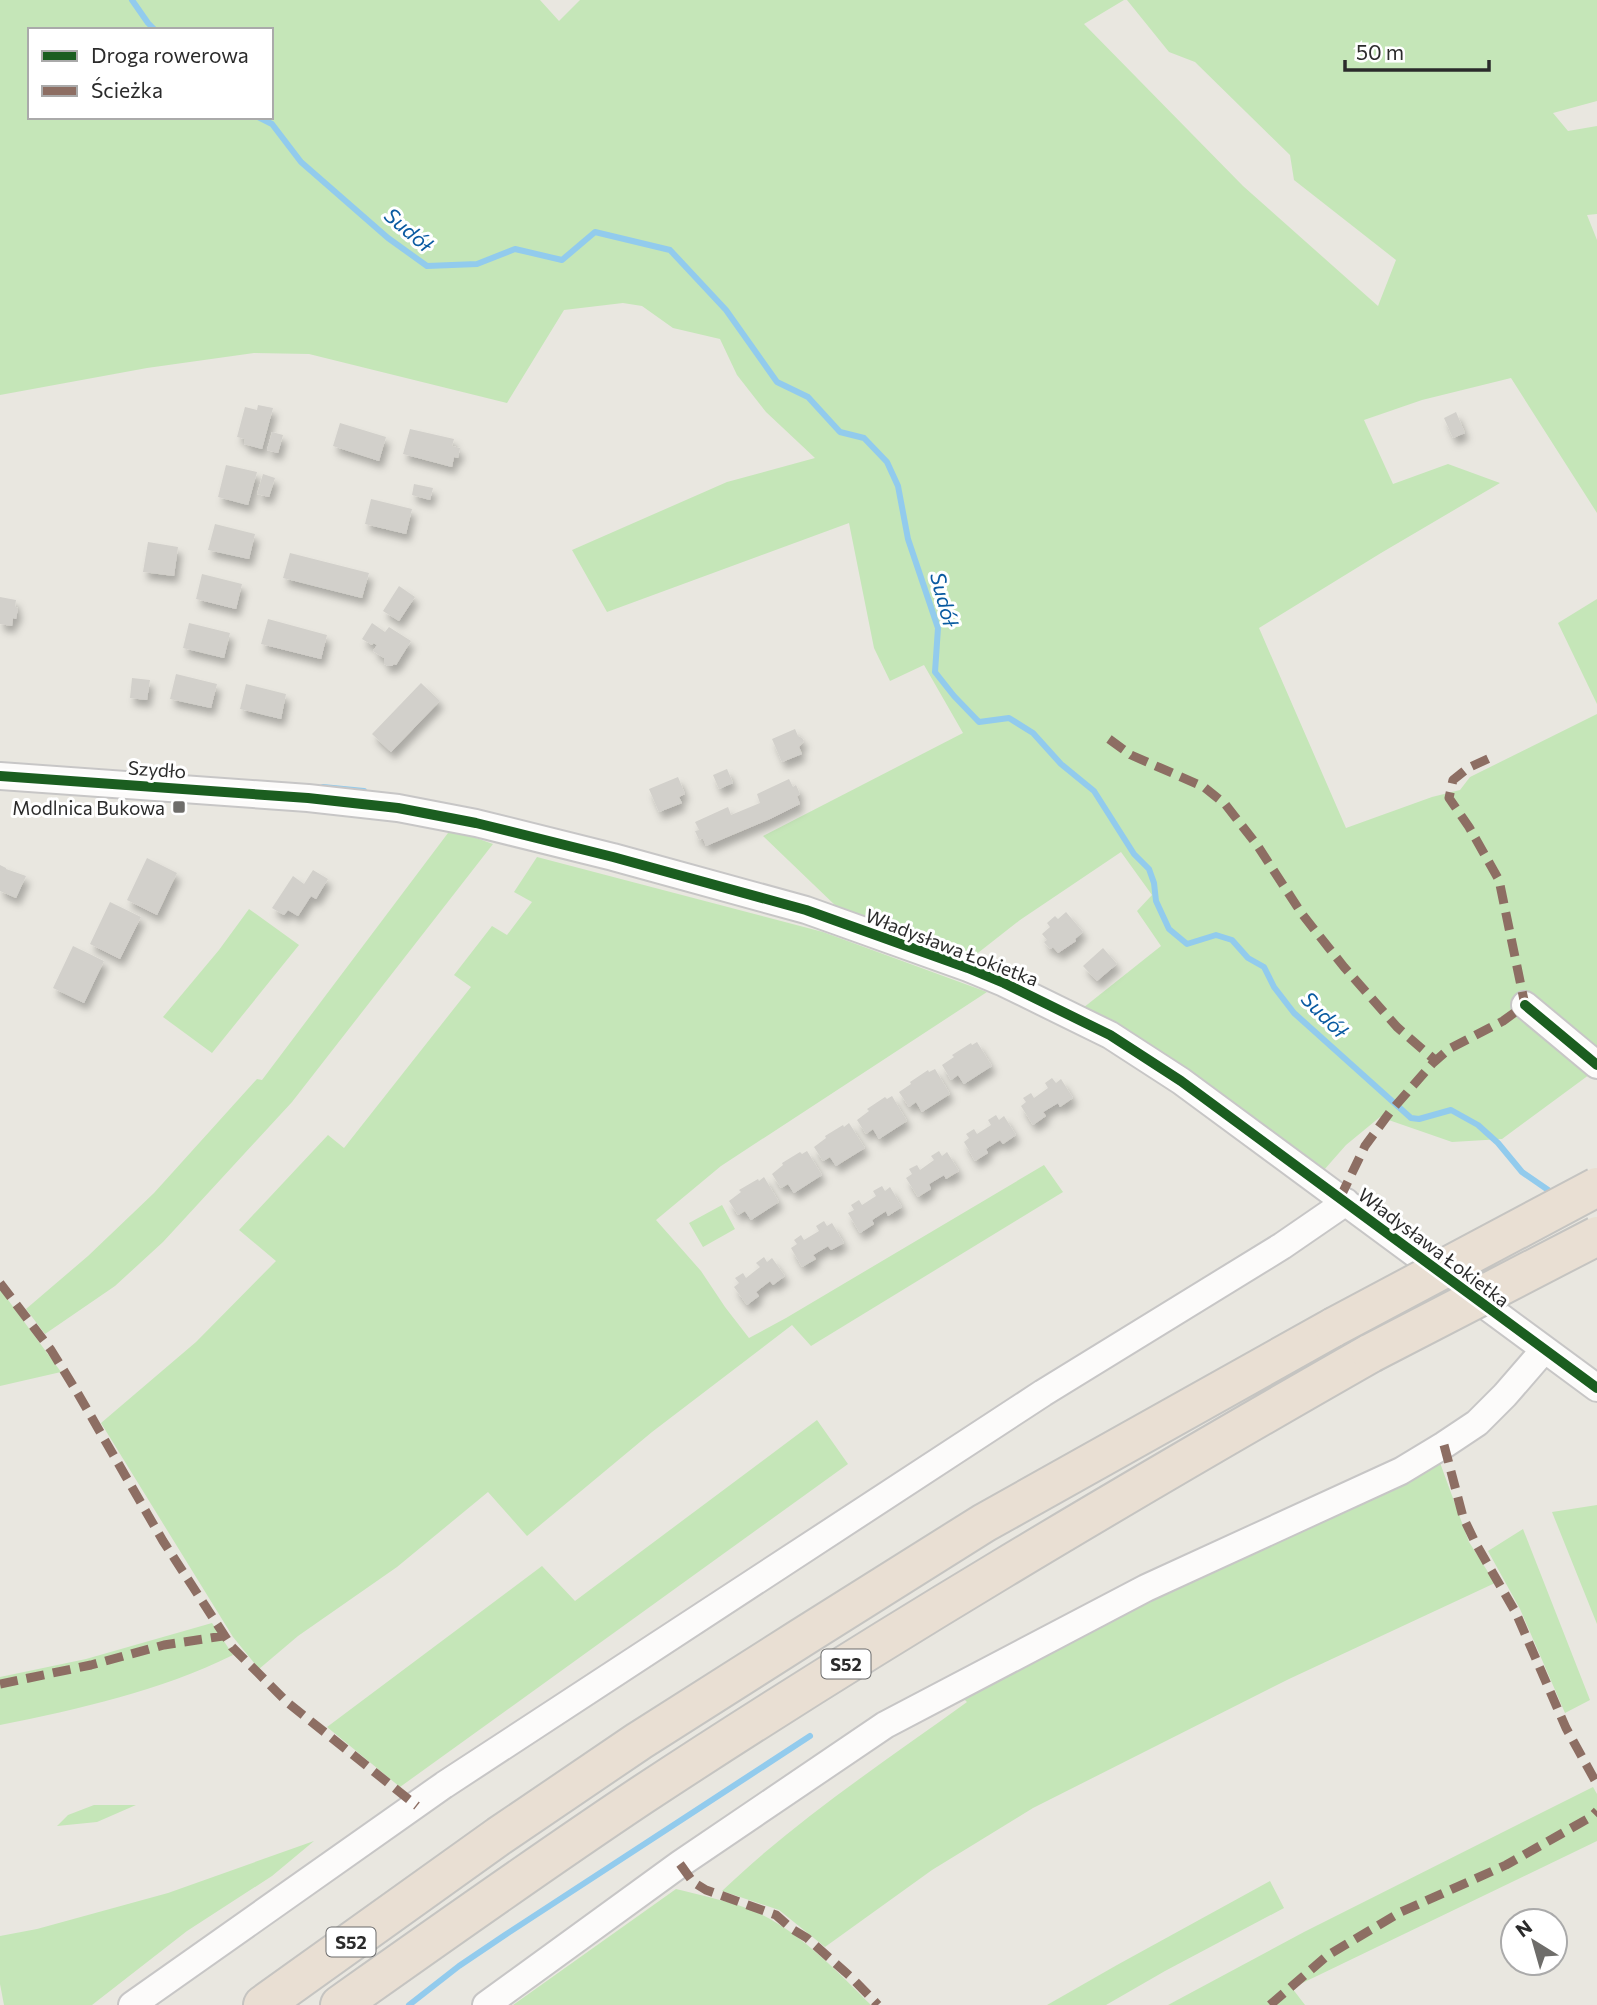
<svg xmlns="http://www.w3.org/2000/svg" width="1597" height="2005" font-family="Commissioner,sans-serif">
<defs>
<filter id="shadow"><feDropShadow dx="4" dy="7" stdDeviation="3.5" flood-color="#0004"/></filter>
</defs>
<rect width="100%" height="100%" fill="#e9e7e0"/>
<!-- green -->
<path fill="#c5e6b8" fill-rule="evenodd" d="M0 0H540L559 21 580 0H1124L1084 24 1243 186 1378 306 1396 260 1294 180 1290 155 1195 62 1169 52 1127 0H1597V101L1553 113 1568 131 1597 126V214L1587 215 1597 240V513L1511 378 1422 400 1364 420 1393 484 1448 464 1500 483 1381 553 1259 628 1346 828 1432 797 1460 790 1470 777 1597 714V1069L1502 1139 1452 1142 1380 1117 1346 1145 1324 1170 1083 1008 1161 946 1137 911 1152 895 1121 852 1020 920 974 956 838 908 763 836 963 733 924 665 890 681 874 648 849 523 607 612 572 550 727 482 815 458 766 412 737 375 720 339 673 328 642 306 623 303 564 310 507 403 309 354 254 353 147 368 0 395ZM30 30H271V117H30Z
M1597 599V704L1558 623Z
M451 829 493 844 292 1102 163 1242 115 1286 45 1334 26 1309 88 1256 154 1193 257 1079 262 1080Z
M537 857 823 932 987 992 721 1166 656 1220 701 1271 725 1307 749 1338 786 1318 1044 1165 1063 1192 811 1346 792 1325 652 1432 527 1536 488 1492 397 1567 298 1636 259 1669 233 1637 101 1423 196 1342 276 1261 239 1230 328 1135 344 1148 471 987 454 975 492 926 507 935 532 902 514 892Z
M249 909 299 945 212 1053 163 1017 219 950Z
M722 1205 735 1229 703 1247 689 1223Z
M0 1289 3 1293 61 1372 0 1386Z
M817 1420 848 1464 400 1787 327 1727 542 1566 575 1601Z
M1439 1460 1469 1542 1495 1583 1289 1679 1033 1808 932 1870 825 1947 779 1910 722 1891C796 1820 884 1762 967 1702L962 1697 1174 1587Z
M1597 1505V1624L1552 1512Z
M1523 1529 1590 1700 1565 1713 1520 1609 1488 1551Z
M212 1623 233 1655C160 1691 79 1709 0 1725V1677L86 1659Z
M1593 1787 1597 1794V1841L1292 1988 1305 2005H1168L1304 1932Z
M94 1805H136L97 1822 57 1826 68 1815Z
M314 1841 272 1876 187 1931 92 2005H4L0 1984V1936L37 1929 168 1893Z
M1270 1881 1284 1908 1165 1971 1106 2005H1047L1117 1965Z
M676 1889C700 1895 733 1902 754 1911 798 1930 838 1972 871 2005H513Z"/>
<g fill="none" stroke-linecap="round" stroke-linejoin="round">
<!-- stream -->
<path stroke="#92cbed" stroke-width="6" d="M132 0 148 23 155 30
M258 117 272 124 301 162 388 238 427 266 477 264 515 249 562 260 595 232 670 250 726 310 777 382 808 397 840 432 864 438 887 462 898 486 908 539 938 628 935 672 954 696 979 722 1009 718 1033 733 1061 764 1094 791 1134 854 1149 869 1154 883 1156 901 1169 929 1187 944 1216 935 1232 940 1248 958 1264 967 1274 987 1294 1013 1411 1118 1419 1119 1451 1110 1478 1125 1498 1143 1522 1172 1554 1194
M323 787 364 791
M409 2005 459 1966 505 1935 810 1736"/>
</g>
<!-- building -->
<path fill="#d2d0cb" filter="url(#shadow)" d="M258 405 273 408 262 449 244 444 245 439 237 437 245 407 257 410Z
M1456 412 1465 433 1453 438 1444 418Z
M340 423 386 437 379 461 333 446Z
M410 429 454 439 452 446 460 448 458 458 454 457 452 467 403 454Z
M272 432 283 435 278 453 267 450Z
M226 465 257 472 248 505 218 497Z
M263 474 275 478 269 497 257 494Z
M414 484 433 488 430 500 412 495Z
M371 499 412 509 406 534 365 524Z
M215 524 255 534 249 559 208 550Z
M148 542 178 547 174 576 143 572Z
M290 553 369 573 362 598 283 578Z
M202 574 242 584 236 609 196 599Z
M399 586 415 597 399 621 383 611Z
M0 597 16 600 15 607 18 608 16 619 13 618 12 626 0 624Z
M268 619 327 635 321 659 261 644Z
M189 623 230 633 224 658 183 648Z
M372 623 385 632 389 627 411 641 396 665 394 664 392 666H388L384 664V658L373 651 377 645 373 643 372 645 362 639Z
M176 674 217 684 211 708 170 699Z
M132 678 150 680 147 700 130 698Z
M421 683 440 701 391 752 372 734Z
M246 684 286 694 281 719 240 709Z
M795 729 798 736 802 738 804 741 799 747 802 754 782 762 772 739Z
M727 769 733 783 719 789 713 775Z
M678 777 685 794 679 797 682 803 659 812 649 789Z
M789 779 793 787 796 785 800 794 797 796 800 804 770 819 706 846 703 838 699 840 695 831 699 830 695 822 728 807 731 815 760 803 757 794Z
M147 858 177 873 157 915 127 900Z
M0 865 6 868V869L26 876 16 898 0 891Z
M313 870 328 879 316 899 311 896 298 916 288 910 284 915 272 908 293 876 304 884Z
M110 902 141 917 120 959 90 944Z
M1066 912 1083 932 1075 939 1076 941 1058 953 1053 947 1050 949 1044 942 1047 940 1042 934 1050 927 1047 923 1055 916 1058 919Z
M73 946 104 961 84 1003 53 988Z
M1103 948 1117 964 1097 981 1083 966Z
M977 1042 992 1066 964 1084 958 1075 951 1080 942 1065 954 1057 952 1055 971 1043 972 1045Z
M935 1069 950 1094 922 1112 916 1102 909 1107 899 1092 911 1084 910 1082 928 1070 929 1072Z
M1052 1078 1056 1083 1061 1079 1073 1098 1060 1107 1058 1103 1043 1112 1046 1116 1033 1125 1021 1106 1026 1102 1023 1098 1031 1093 1034 1098 1048 1088 1045 1083Z
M892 1096 907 1121 879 1139 873 1129 866 1134 857 1120 869 1111 867 1109 885 1097 887 1099Z
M996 1115 999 1120 1004 1116 1016 1135 1003 1144 1000 1140 986 1149 988 1153 975 1161 964 1142 969 1138 966 1134 974 1129 977 1134 991 1125 988 1120Z
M849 1123 865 1148 836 1166 830 1157 823 1161 814 1147 826 1138 825 1136 843 1125 844 1127Z
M807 1151 822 1175 794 1193 788 1184 781 1188 772 1174 783 1165 782 1163 800 1152 802 1154Z
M939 1151 942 1156 947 1152 959 1171 946 1179 944 1175 929 1184 931 1189 918 1197 906 1178 912 1174 909 1169 917 1165 920 1170 934 1160 931 1156Z
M764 1177 779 1202 751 1220 745 1211 738 1215 729 1201 741 1192 739 1190 758 1179 759 1181Z
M882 1186 885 1191 890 1187 902 1207 888 1216 886 1211 872 1220 874 1224 860 1233 848 1213 854 1210 851 1205 859 1200 862 1205 876 1196 873 1191Z
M824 1221 827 1226 832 1223 844 1243 831 1250 828 1246 813 1255 816 1259 802 1267 791 1248 797 1244 794 1240 801 1235 804 1240 819 1231 816 1226Z
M764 1257 767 1262 772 1258 785 1276 773 1285 770 1281 756 1292 759 1296 747 1305 734 1287 739 1283 735 1278 743 1273 746 1278 760 1267 756 1263Z"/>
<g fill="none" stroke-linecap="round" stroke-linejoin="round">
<!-- minor casing -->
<g stroke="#c7c6c6" stroke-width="30">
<path id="minor" d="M0 776 308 798 398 808 476 823 613 857 806 910 968 968 1004 983 1110 1035 1181 1081 1597 1388
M1525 1005 1597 1065
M132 2005 444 1785 1043 1393 1282 1246 1346 1202
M486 2005 680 1864 885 1725 1146 1588 1401 1471 1444 1445 1477 1423 1505 1395 1544 1350"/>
</g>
<!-- highway casing -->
<g stroke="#c5c4c1" stroke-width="42">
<path id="highway" d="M263 2005 499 1836 639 1741 801 1638 984 1523 1334 1327
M340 2005C440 1934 540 1863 642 1795 879 1639 1124 1494 1371 1353"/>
</g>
<!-- minor -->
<use href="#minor" stroke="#fcfbfa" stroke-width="26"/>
<!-- highway -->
<use href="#highway" stroke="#e9dfd3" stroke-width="38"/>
<!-- highway-bridge casing -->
<g stroke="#c5c4c1" stroke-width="42" stroke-linecap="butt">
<path id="highway-bridge" d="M1334 1327 1597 1187
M1371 1353 1597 1236"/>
</g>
<!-- highway-bridge -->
<use href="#highway-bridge" stroke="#e9dfd3" stroke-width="38"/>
<!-- quiet -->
<path stroke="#8d6e63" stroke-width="9" stroke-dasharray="18 9" stroke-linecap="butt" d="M1109 739 1131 755 1204 787 1225 804 1257 845 1302 914 1344 967 1397 1027 1436 1061
M1340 1198 1365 1146 1390 1112 1432 1064 1449 1049 1503 1021 1525 1005 1499 880 1469 827 1449 798 1453 780 1468 768 1492 757
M0 1283 51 1350 77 1392 163 1541 232 1647 288 1703 417 1806
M1444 1445 1463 1517 1476 1544 1516 1613 1566 1728 1597 1784
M0 1684 91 1665 164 1645 223 1636
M680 1864 693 1882 706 1890 776 1915 792 1929 807 1938 852 1978 878 2005
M1270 2005 1328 1955 1401 1912 1506 1865 1591 1817 1597 1811"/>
<!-- cycleway casing -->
<g stroke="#fff" stroke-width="15">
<path id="cycleway" d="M0 776 308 798 398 808 476 823 613 857 806 910 968 968 1004 983 1110 1035 1181 1081 1597 1388
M1525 1005 1597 1065"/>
</g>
<!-- cycleway -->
<use href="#cycleway" stroke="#1b5e20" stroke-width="10"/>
</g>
<!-- markers -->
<rect fill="#6e6d6a" stroke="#fff" stroke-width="2.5" x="172" y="800" width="14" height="14" rx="3.5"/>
<g text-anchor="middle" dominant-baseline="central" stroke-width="6" stroke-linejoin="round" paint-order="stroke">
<!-- shield labels -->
<g fill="#fff" stroke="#6b6b6b" stroke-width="2">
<rect x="821.5" y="1649.5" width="49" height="29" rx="5"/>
<rect x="326.5" y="1927.5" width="49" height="29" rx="5"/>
</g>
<g font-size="18" font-weight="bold" fill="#2b2b2b">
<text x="846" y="1664">S52</text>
<text x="351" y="1942">S52</text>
</g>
<!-- street labels -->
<g font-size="19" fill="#2b2b2b" stroke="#fff">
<text transform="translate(157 769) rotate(4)">Szydło</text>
<text transform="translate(952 947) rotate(21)">Władysława Łokietka</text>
<text transform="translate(1434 1247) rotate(37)">Władysława Łokietka</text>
</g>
<!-- poi labels -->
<g font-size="19" fill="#2b2b2b" stroke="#fff" text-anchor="end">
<text x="165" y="807">Modlnica Bukowa</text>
</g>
<!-- water labels -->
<g font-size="21" font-style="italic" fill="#095aa1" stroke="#fff">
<text transform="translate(409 229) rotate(40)">Sudół</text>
<text transform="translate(945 599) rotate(75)">Sudół</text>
<text transform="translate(1325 1014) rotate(45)">Sudół</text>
</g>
</g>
<!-- legend -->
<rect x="28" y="28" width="245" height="91" fill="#ffffff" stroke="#aaaaaa" stroke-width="2"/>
<rect x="42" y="51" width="35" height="10" fill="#1b5e20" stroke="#aaaaaa" stroke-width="2"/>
<text x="91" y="63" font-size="21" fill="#2b2b2b">Droga rowerowa</text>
<rect x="42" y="86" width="35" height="10" fill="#8d6e63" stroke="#aaaaaa" stroke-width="2"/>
<text x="91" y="98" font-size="21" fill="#2b2b2b">Ścieżka</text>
<!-- north arrow -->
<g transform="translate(1534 1942) rotate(323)"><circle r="33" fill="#ffffff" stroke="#aaaaaa" stroke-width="2"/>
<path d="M0-5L12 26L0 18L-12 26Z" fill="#6e6d6a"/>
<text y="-10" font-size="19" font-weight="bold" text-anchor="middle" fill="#2b2b2b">N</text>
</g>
<!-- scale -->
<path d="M1345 60v10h144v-10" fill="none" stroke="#2b2b2b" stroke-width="3.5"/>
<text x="1356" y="60" font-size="21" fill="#2b2b2b" stroke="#ffffff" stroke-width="5" paint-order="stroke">50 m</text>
</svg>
